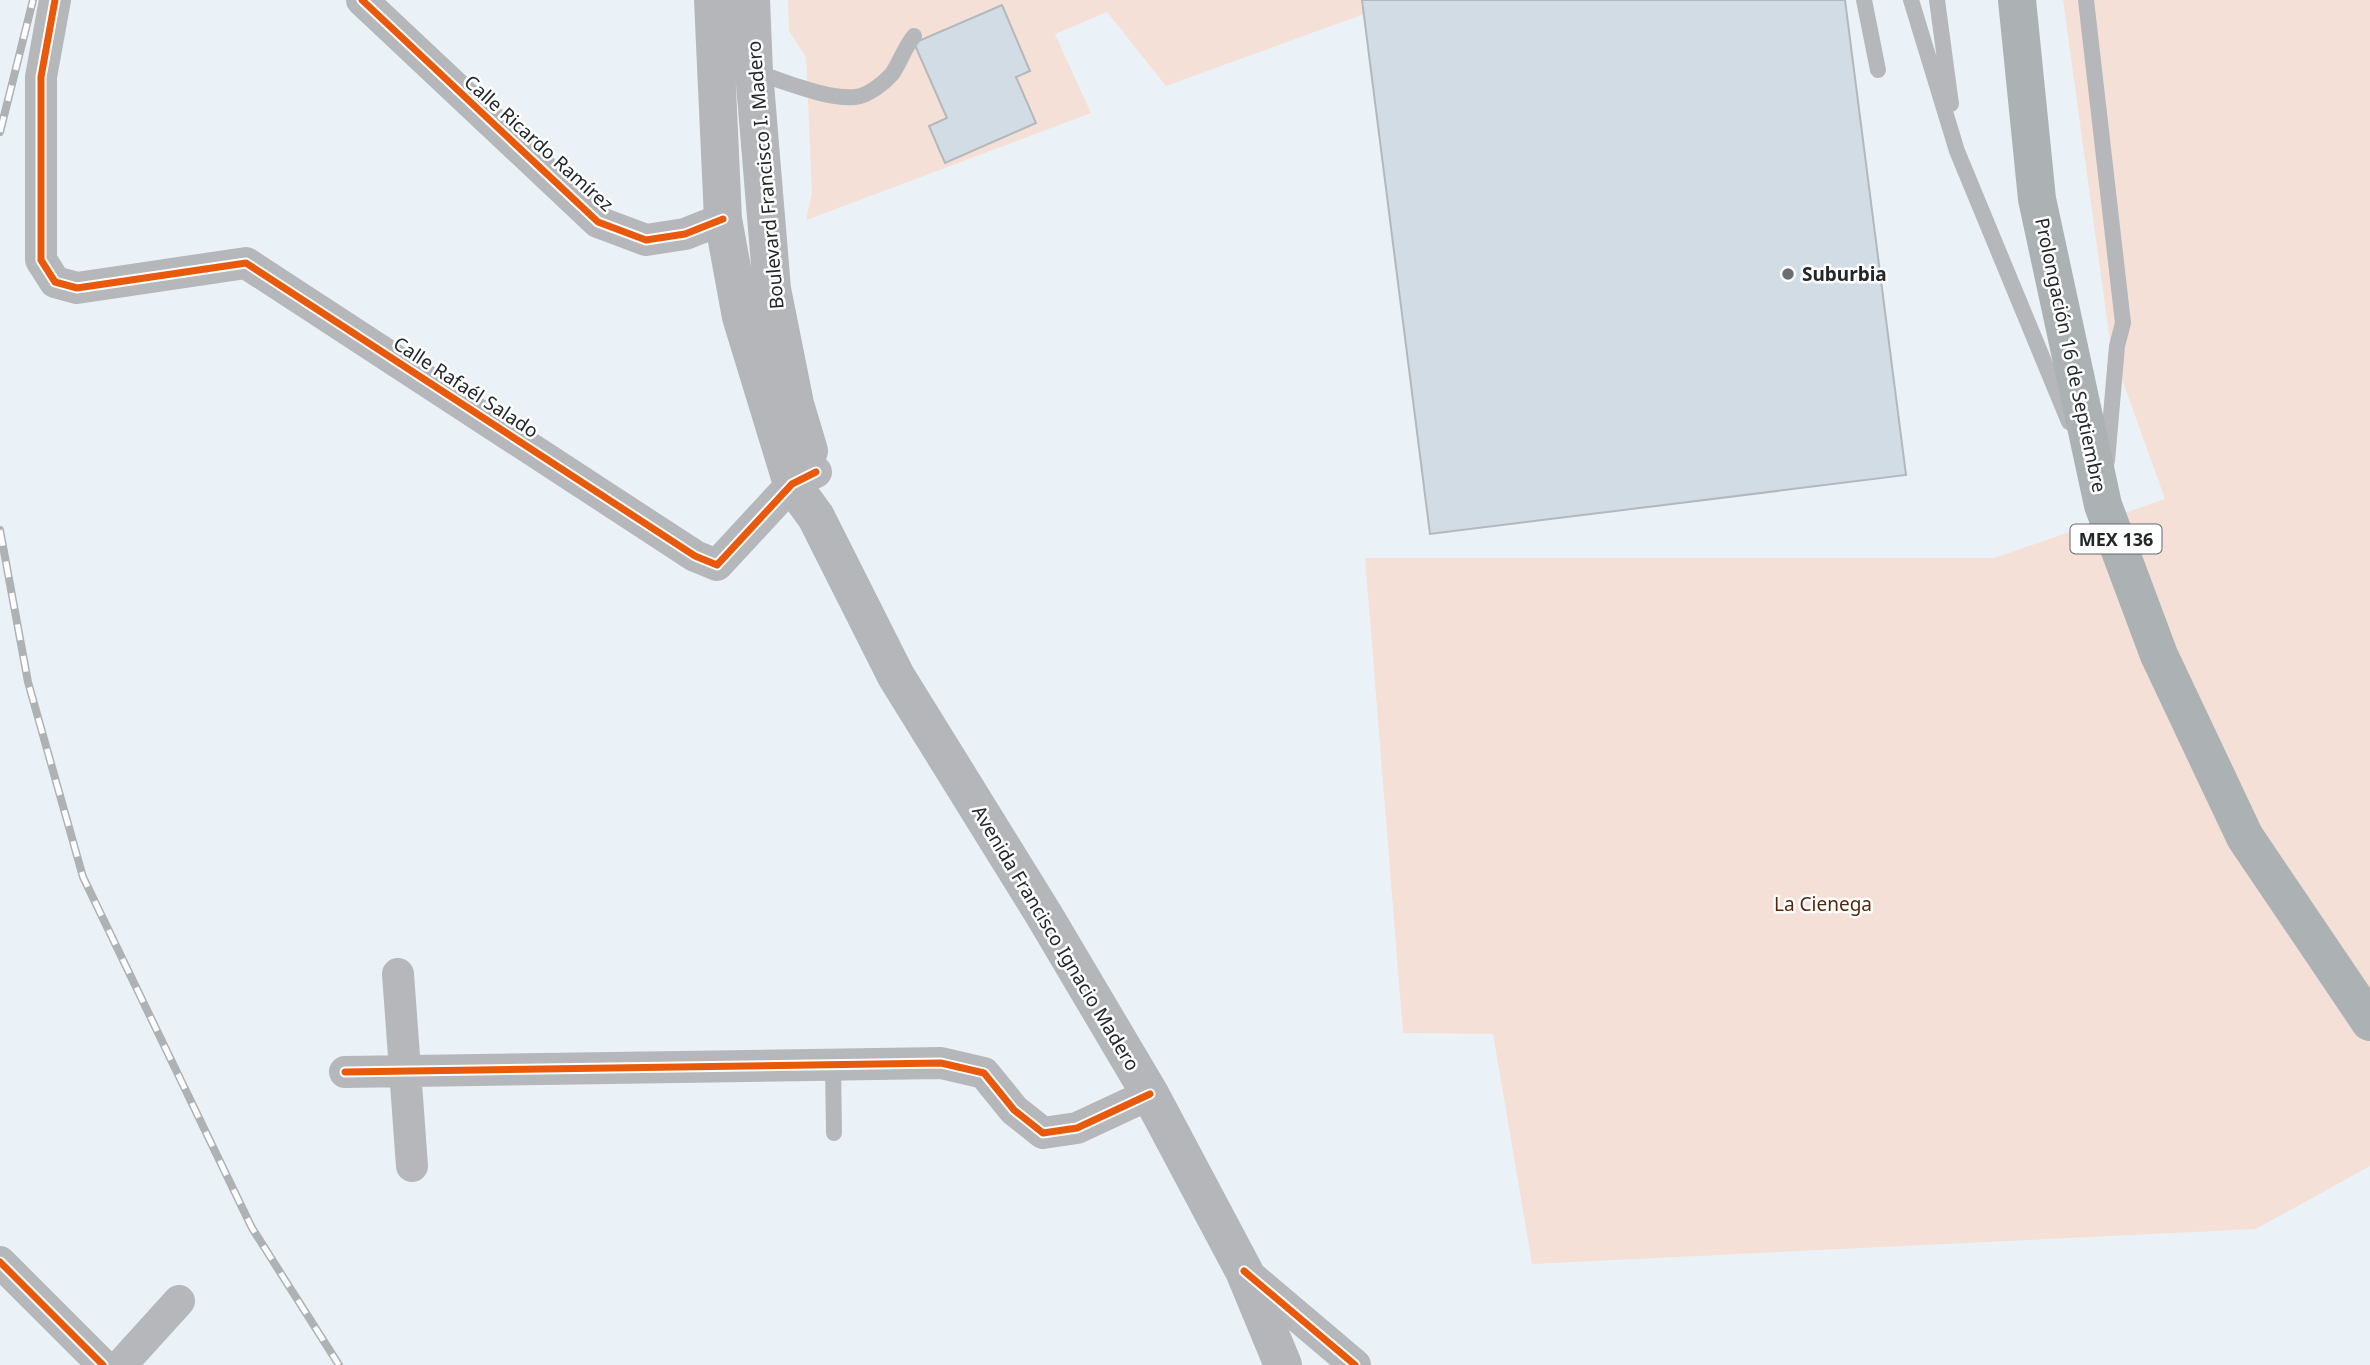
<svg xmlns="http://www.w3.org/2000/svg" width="2370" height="1365" font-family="'Noto Sans',sans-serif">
<rect width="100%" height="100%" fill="#ebf2f7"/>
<!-- green -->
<path fill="#f5e0d7" d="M788 0H1362L1364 14 1166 86 1107 12 1055 34 1091 113 806 220 812 193 806 57 789 31Z
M2063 0H2370V1166L2256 1229 1532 1264 1493 1034 1403 1033 1365 558H1994L2165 499 2111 349Z"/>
<!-- building -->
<path fill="#d2dce4" stroke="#b3b8bc" stroke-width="2" d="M1362 0H1845L1906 475 1430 534Z
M1002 5 1030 71 1016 77 1036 123 945 163 929 126 947 118 914 43Z"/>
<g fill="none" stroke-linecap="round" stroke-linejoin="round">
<!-- service -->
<path stroke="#b5b7ba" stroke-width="16" d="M1864 0 1878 70
M1911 0 1957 151 2069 422
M1937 0 1951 104
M2086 0 2123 323 2117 346 2107 461
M754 72C782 80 827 100 855 97 868 96 884 83 892 74 900 63 904 48 914 36
M833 1065 834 1133"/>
<!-- minor -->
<path stroke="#b5b7ba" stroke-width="32" d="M55 0 41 77V260L55 282 77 288 246 263 695 556 717 565 792 484 816 472
M362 0 598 222 646 240 685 234 723 219
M398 974 412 1166
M345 1072 941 1063 984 1073 1014 1110 1043 1133 1077 1128 1150 1094
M0 1262 103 1365
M1244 1271 1355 1365
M121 1365 179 1301"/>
<!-- secondary -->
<path stroke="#b4b6ba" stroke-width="38" d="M713 0 723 219 741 317 792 484 816 517 896 676 1044 915 1150 1094 1244 1271 1283 1365
M751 0 754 72 772 289 795 404 809 451"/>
<!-- primary -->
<path stroke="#acb1b3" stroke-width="38" d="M2017 0 2037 199 2103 505 2159 655 2245 837 2370 1022"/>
<!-- rail casing -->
<g stroke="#afb2b5" stroke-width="8">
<path id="rail" d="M0 132 33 0
M0 530 28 682 83 877 252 1228 339 1365"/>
</g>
<!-- rail -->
<use href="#rail" stroke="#fefefe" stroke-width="5" stroke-dasharray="16" stroke-linecap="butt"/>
<!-- cycleway casing -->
<g stroke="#fefefe" stroke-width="11">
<path id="cycleway" d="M55 0 41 77V260L55 282 77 288 246 263 695 556 717 565 792 484 816 472
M362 0 598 222 646 240 685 234 723 219
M345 1072 941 1063 984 1073 1014 1110 1043 1133 1077 1128 1150 1094
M0 1262 103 1365
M1244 1271 1355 1365"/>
</g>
<!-- cycleway -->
<use href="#cycleway" stroke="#e8590c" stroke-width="7"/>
</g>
<!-- markers -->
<circle fill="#686e72" stroke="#fefefe" stroke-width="2.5" cx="1788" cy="274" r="7"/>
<g text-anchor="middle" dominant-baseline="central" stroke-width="5" stroke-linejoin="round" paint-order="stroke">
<!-- shield labels -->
<rect fill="#fefefe" stroke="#64686a" stroke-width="2" x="2070.5" y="524.5" width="91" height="29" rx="5"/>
<g font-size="18" font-weight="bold" fill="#22272a">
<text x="2116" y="539">MEX 136</text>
</g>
<!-- street labels -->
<g font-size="19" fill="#22272a" stroke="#fefefe">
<text transform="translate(539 143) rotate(42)">Calle Ricardo Ramírez</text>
<text transform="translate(765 175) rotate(-95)">Boulevard Francisco I. Madero</text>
<text transform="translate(2071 355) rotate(78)">Prolongación 16 de Septiembre</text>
<text transform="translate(466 387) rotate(33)">Calle Rafaél Salado</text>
<text transform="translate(1056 938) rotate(59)">Avenida Francisco Ignacio Madero</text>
</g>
<!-- poi labels -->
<g font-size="19" font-weight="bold" fill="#22272a" stroke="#fefefe" text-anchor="start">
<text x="1802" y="274">Suburbia</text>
</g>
<!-- park labels -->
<g font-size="19" fill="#54270c" stroke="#fefefe">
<text x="1823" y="904">La Cienega</text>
</g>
</g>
</svg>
